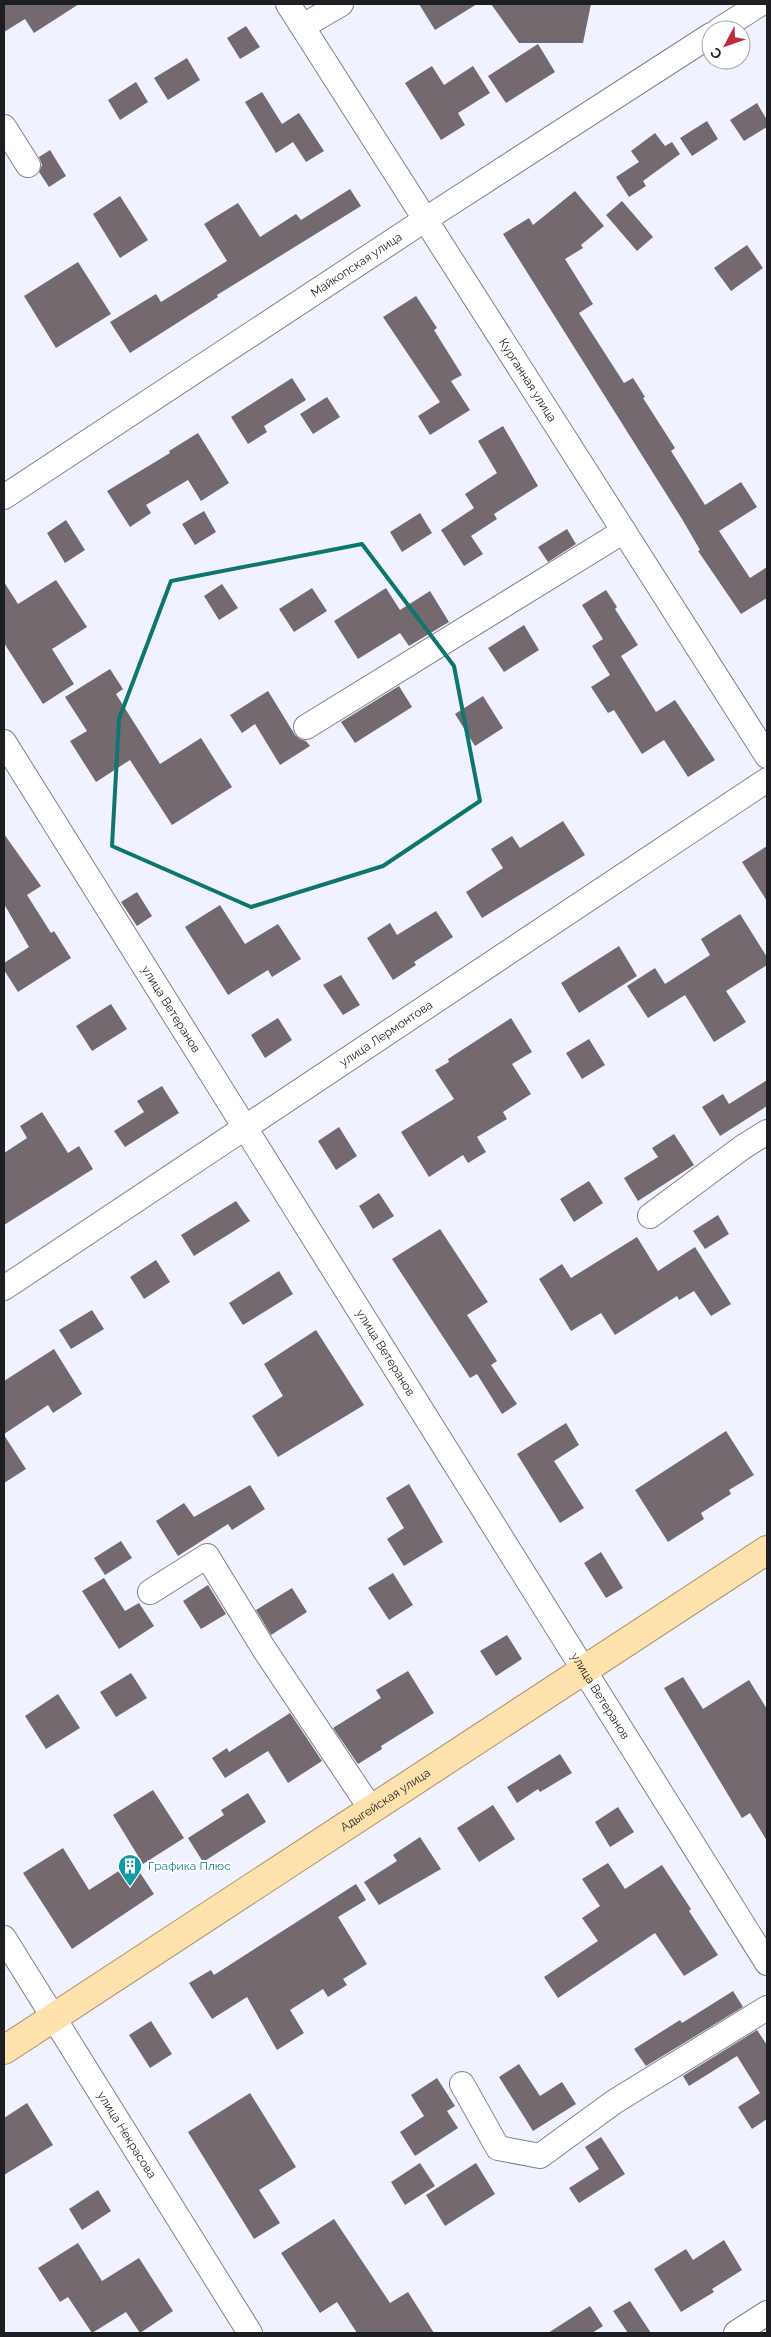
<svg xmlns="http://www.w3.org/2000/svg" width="771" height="2337" font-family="Raleway,sans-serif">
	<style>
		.building { fill: #74696f }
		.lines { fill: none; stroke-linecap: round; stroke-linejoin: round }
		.minor-casing { stroke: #7f828c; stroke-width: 26 }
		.major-casing { stroke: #ad905a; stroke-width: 30 }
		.minor { stroke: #fff; stroke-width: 24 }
		.major { stroke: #fde2ae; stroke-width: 28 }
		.marked { fill: none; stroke: #0f766e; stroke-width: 4; stroke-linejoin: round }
		.labels { text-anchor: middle; stroke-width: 4; stroke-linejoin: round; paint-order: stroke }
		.street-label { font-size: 12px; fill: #1d1e22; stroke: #fff }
		.culture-label { font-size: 12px; fill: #0d838f; stroke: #fff; text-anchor: start }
	</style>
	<rect width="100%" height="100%" fill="#f0f3ff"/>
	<path class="building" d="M4,4H79L34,33L25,19L4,32Z
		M419,4H477L435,30Z
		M491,4H591L583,43H519Z
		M246,26L260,47L240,59L227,38Z
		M538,44L555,72L506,103L488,76Z
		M187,58L200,80L168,100L154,78Z
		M432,66L444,85L473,66L490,93L458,113L465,125L441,140L405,83Z
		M136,82L148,102L120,120L108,100Z
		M262,92L282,124L299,113L324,151L306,162L293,142L276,153L245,102Z
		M757,103L767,120V127L744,141L730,120Z
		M707,121L718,139L692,156L680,138Z
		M655,133L665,146L672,142L680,154L643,181L646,186L629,197L616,177L639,162L631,151Z
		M50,150L66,176L49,187L39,172L42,165L39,157Z
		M350,189L361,206L217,295L218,297L130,353L110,322L156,294L161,302L227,261L204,224L238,203L260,237L296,214L301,220Z
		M575,191L604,226L581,245L583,248L565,259L593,304L579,313L624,383L633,378L645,397L643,398L675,448L671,451L705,505L741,482L757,507L719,531L750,578L767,567V598L741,614L698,551L700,550L682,519L503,234L529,218L533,225Z
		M120,196L148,240L120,258L93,214Z
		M622,201L653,237L637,251L606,215Z
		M747,245L763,268L731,291L714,268Z
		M78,262L111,314L56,348L24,296Z
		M416,296L437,328L434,330L462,375L451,381L470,410L430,435L418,416L440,402L383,317Z
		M292,378L306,400L264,426L267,432L248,444L231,417Z
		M327,397L340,417L313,434L300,414Z
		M503,426L538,486L494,514L497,519L471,536L483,554L464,566L441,530L474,508L465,494L497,473L478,441Z
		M198,433L229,483L201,501L188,480L146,505L151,513L130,527L107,491L170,453L169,451Z
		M204,511L216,532L195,545L182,524Z
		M420,513L432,533L402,552L390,532Z
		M66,520L85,550L65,563L47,533Z
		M567,529L576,544L548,562L538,547Z
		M56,580L87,627L52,649L74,684L43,704L4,643V582L18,604Z
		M222,584L238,608L219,620L204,596Z
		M312,588L327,611L294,632L279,609Z
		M386,588L400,610L430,591L449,622L409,646L400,633L358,659L334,621Z
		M606,590L617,607L615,609L638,645L621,656L656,712L675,700L715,760L688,777L664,740L642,754L614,710L608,713L591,687L610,675L592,646L603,639L582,605Z
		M524,625L539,650L504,672L488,648Z
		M110,669L123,689L116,694L160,764L201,738L232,787L172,825L130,760L96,782L70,741L87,731L65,697Z
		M399,686L412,707L355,743L341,722Z
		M268,691L295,735L300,739L306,741L310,746L280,765L255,724L242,733L230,715Z
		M483,696L503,728L475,746L455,714Z
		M563,821L585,855L482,918L466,892L503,868L491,849L512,836L520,848Z
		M4,834L41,886L27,895L51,933L54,931L71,958L18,992L4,970V963L29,947L4,904Z
		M767,846V901L742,862Z
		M137,892L152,916L137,926L121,902Z
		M220,905L245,944L278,924L301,959L272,977L268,970L228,995L185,927Z
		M436,911L453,937L414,962L416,965L393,980L367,938L390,923L397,935Z
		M740,914L767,957V965L726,991L746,1022L714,1042L685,995L648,1018L627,986L655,968L665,984L710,955L701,939Z
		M619,946L637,976L579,1013L561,983Z
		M341,975L360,1005L343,1015L323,985Z
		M111,1004L127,1029L92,1051L76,1026Z
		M278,1018L292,1040L265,1058L251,1035Z
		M511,1018L532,1052L512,1064L531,1094L503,1112L507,1119L477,1137L486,1152L468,1163L463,1155L429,1177L401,1132L454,1099L435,1070L449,1062L448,1059Z
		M589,1039L605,1065L582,1079L566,1053Z
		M767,1080V1106L720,1136L702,1107L723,1094L729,1104Z
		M162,1086L179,1113L125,1147L114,1131L144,1112L137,1101Z
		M42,1112L68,1153L79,1146L93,1169L4,1225V1153L27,1138L20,1126Z
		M339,1127L357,1156L336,1170L318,1141Z
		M674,1134L694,1165L638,1201L624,1178L658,1157L652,1148Z
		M589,1181L603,1203L574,1222L560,1199Z
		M379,1193L394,1216L373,1229L359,1206Z
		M236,1201L250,1221L194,1256L181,1235Z
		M718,1215L729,1234L705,1249L693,1231Z
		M440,1229L488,1302L467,1315L497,1361L491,1365L517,1404L502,1414L477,1374L470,1378L392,1259Z
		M637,1237L658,1271L695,1247L731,1304L711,1316L694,1291L679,1300L677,1296L615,1335L601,1313L571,1331L539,1279L562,1264L571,1278Z
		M156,1260L170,1282L144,1299L130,1277Z
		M279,1271L293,1294L243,1325L229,1303Z
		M92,1310L104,1329L71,1349L59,1330Z
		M316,1330L364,1405L278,1457L252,1416L283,1396L264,1364Z
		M54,1349L82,1394L53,1413L48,1405L4,1434V1381Z
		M566,1423L579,1445L554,1461L584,1508L560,1523L517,1454Z
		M726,1431L754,1475L729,1490L731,1494L701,1513L704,1519L668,1542L635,1490Z
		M4,1435L26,1469L4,1483Z
		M409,1484L443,1542L404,1566L387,1539L404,1528L386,1498Z
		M250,1485L265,1509L232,1530L228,1524L178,1556L156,1521L184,1503L194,1517Z
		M121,1541L132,1558L105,1575L94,1558Z
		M601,1552L623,1588L606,1598L584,1563Z
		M393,1573L413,1605L389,1620L368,1588Z
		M104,1578L125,1611L139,1603L154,1626L119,1649L82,1591Z
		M208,1585L226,1614L201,1629L183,1601Z
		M292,1588L307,1612L271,1635L256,1610Z
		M507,1635L522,1659L496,1676L480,1651Z
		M408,1671L434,1713L381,1746L382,1749L358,1764L333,1728L381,1698L376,1690Z
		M131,1673L147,1698L116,1717L100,1692Z
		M683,1677L703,1709L749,1680L767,1709V1841L750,1813L742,1818L664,1688Z
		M58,1694L80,1728L46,1749L25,1716Z
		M290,1713L322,1761L288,1783L268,1751L225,1778L212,1758L227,1748L229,1752Z
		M560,1754L572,1773L540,1792L538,1789L517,1803L507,1787Z
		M153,1790L184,1838L143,1864L113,1815Z
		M248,1793L266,1822L203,1862L188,1838L224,1815L221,1810Z
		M493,1805L515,1839L479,1862L457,1828Z
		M618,1807L634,1832L610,1847L595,1822Z
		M420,1837L441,1869L379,1905L364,1882L397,1861L393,1855Z
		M63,1848L89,1890L133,1862L154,1894L72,1949L23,1873Z
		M608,1863L625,1889L662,1865L691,1909L689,1911L718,1955L684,1976L655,1933L558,1998L544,1977L598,1941L582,1918L600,1906L582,1879Z
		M356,1884L366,1900L338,1917L367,1964L343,1979L347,1985L328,1997L323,1989L290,2010L304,2033L277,2050L247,1997L212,2019L189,1983L211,1970L214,1975Z
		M733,1991L743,2007L646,2066L634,2049L680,2020L682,2023Z
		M151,2021L172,2054L150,2068L129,2035Z
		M757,2030L767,2045V2119L752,2129L738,2107L760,2093L737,2056L689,2086L683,2076Z
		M519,2064L540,2096L562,2082L576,2104L533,2131L499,2077Z
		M437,2078L455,2106L447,2111L458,2128L415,2156L400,2132L424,2116L411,2095Z
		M250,2093L296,2167L259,2190L280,2223L254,2239L188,2132Z
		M27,2103L53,2145L4,2175V2118Z
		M601,2137L625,2174L579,2203L569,2188L599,2169L585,2147Z
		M420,2163L435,2186L405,2205L391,2182Z
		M476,2163L495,2194L445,2226L426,2195Z
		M98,2190L111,2211L82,2230L69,2209Z
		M334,2219L390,2303L408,2292L434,2333H357L337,2302L320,2313L281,2253Z
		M724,2240L742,2270L712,2289L714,2292L681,2312L654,2269L686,2249L693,2260Z
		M78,2243L102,2281L139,2258L173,2311L140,2333L126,2312L92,2333L68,2297L60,2302L38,2268Z
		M630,2301L651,2333H628L613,2311Z
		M590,2306L603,2326L592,2333H548Z"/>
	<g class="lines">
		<g class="minor-casing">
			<g id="minor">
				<path id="s1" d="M288,4L767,756"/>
				<path d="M303,26L341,4"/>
				<path d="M719,30L760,4"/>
				<path d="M4,127L28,165"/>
				<path id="s2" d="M4,497L426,219L711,35"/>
				<path d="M306,727L624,531"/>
				<path id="s3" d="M4,742L767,1963"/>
				<path d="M650,1216L743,1147L767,1132"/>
				<path id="s4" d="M4,1288L767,780"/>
				<path d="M150,1592L207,1556L264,1649L371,1809"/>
				<path id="s5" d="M4,1938L250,2333"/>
				<path d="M462,2084L498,2148L540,2156L614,2102L767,2008"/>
				<path d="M736,2333L767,2313"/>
			</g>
		</g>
		<g class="major-casing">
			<g id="major">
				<path id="s6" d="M4,2050L767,1550"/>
			</g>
		</g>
		<use href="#minor" class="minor"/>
		<use href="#major" class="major"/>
	</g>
	<path class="marked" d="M362,544L454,666L480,801L383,866L251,907L112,846L119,719L171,581Z"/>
	<defs>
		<g id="building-pin" transform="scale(1.25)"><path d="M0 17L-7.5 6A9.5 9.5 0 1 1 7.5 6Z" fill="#0f9aa8" stroke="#fff"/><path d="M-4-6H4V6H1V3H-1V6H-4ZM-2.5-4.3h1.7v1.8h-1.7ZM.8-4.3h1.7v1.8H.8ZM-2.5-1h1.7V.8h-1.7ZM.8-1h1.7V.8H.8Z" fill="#fff"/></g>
	</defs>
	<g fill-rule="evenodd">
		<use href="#building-pin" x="130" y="1866"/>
	</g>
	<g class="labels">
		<g class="street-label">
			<text dy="4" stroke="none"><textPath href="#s2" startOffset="422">Майкопская улица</textPath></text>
			<text dy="4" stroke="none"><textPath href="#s1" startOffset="446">Курганная улица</textPath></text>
			<text dy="4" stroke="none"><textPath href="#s3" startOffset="315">улица Ветеранов</textPath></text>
			<text dy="4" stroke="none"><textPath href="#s4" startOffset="459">улица Лермонтова</textPath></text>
			<text dy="4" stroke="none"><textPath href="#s3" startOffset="720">улица Ветеранов</textPath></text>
			<text dy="4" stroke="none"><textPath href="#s3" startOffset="1125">улица Ветеранов</textPath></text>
			<text dy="4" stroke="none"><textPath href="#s6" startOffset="456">Адыгейская улица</textPath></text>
			<text dy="4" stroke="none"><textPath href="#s5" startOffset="232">улица Некрасова</textPath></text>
		</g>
		<g class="culture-label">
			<text x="148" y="1870">Графика Плюс</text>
		</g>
	</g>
	<rect width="771" height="2337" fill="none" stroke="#1d1e22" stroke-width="10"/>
	<g transform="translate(726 45) rotate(229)"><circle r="24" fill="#ffffff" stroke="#a5a5a7"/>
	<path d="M0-4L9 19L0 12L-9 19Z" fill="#bb2a3f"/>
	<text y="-8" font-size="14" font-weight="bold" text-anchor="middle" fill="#1d1e22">С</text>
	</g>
</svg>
